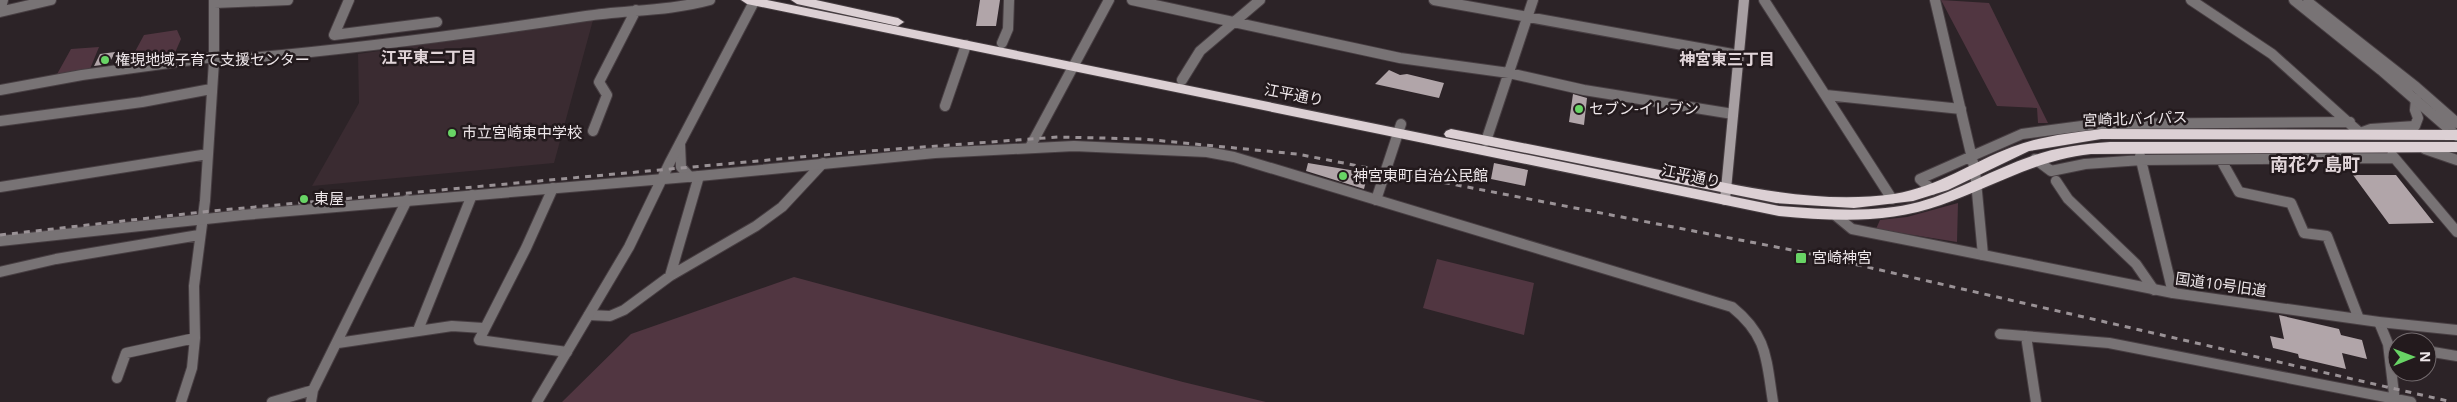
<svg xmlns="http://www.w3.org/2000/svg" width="2457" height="402" font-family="'Open Sans','Noto Sans JP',sans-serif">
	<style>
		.built { fill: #3a2b31 }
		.green { fill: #513641 }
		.building { fill: #b1a5a9 }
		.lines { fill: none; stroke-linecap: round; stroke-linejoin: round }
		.minor-casing { stroke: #473e42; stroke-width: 12 }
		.tertiary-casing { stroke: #473e42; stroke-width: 12 }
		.secondary-casing { stroke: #473e42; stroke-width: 12 }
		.trunk-casing { stroke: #473e42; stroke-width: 2 }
		.minor { stroke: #787375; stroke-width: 10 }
		.tertiary { stroke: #787375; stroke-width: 10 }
		.secondary { stroke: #a79fa2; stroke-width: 10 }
		.trunk { fill: #dcd0d4; fill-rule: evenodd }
		.rail { stroke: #9a9296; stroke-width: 3; stroke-dasharray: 6 6; stroke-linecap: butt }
		.poi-dot { fill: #68d465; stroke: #231a1d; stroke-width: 2 }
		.labels { text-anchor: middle; stroke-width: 5; stroke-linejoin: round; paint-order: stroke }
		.poi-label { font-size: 15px; fill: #eee7ea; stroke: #231a1d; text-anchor: start }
		.street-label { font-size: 15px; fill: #eee7ea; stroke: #231a1d }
		.neighbourhood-label { font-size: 16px; font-weight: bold; fill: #e1d5d9; stroke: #231a1d }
		.quarter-label { font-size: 18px; font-weight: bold; fill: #e1d5d9; stroke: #231a1d }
	</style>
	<rect width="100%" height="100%" fill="#2c2327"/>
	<path class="built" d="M593,20L554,163L312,186L359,103L358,54Z"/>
	<path class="green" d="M1941,0L1989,3L2048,123H2038L2037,108L1997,106Z
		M177,30L181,39L174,55L131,59L144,35Z
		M99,47L90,69L56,76L71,49Z
		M1958,203L1957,242L1876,229L1880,220L1907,217Z
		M1437,259L1534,283L1524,335L1423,308Z
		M794,277L1183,382L1266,402H562L631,334Z"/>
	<path class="building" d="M980,0H1000L996,26H976Z
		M115,52L109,64L94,66L100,54Z
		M1389,70L1400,75L1407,74L1444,83L1439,98L1375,84Z
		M1573,94L1587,98L1584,125L1569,122Z
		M1308,163L1368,173L1364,189L1306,171Z
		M1494,163L1528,170L1525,186L1491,179Z
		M2353,175H2396L2434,223L2389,224Z
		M2279,315L2339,329L2341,335L2362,340L2367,359L2342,353L2346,369L2299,358L2298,354L2273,348L2270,336L2284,339Z"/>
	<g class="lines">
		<g class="minor-casing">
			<path id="minor" d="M349,0L334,35L437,22
				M1132,0L1400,58L1509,73L1584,90L1733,114
				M1434,0L1738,55
				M1764,0L1892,199
				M1935,0L1975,171
				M2191,0L2272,54L2360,133L2371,129L2415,126L2418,118L2415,110L2416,99
				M214,3L288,0
				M0,11L3,0
				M0,12L51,0
				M1002,43L1008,29L1009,0
				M214,61C339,51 462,35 586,16C627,10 670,11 710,0
				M1182,80L1200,51L1260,0
				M0,90L82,75L213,57
				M1826,95L1961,109
				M945,106L966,45
				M0,121L142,102L211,89
				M593,131L607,95L599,82L636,10
				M1486,141L1533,0
				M680,144L681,167L690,177
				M1030,147L1109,0
				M2425,149L2457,160
				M2392,155L2457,232
				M2140,156L2173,293
				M2035,159L2051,171L2085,164L2142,160L2394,158
				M2221,160L2239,192L2291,203L2304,233L2327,236L2359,319
				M2056,181L2068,199L2136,264L2154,290
				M0,187L208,154
				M553,188L526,248L479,340L567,352
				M1932,190L1920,179L2022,134L2097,124L2350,122
				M1376,200L1401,124
				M1835,215L1852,229L1983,255
				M0,272L56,259L199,235
				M670,276L699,176
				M589,315L610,316L624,310L670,276L756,226L782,207L823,163
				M2379,322L2388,344L2395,402
				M418,330L472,195
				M2000,334L2109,343L2411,402
				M2026,336L2036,402
				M338,343L452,326L483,328
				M2427,351L2457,356
				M117,378L126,353L195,338
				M181,402L192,368L195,338L194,286L205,201L214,61V0
				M272,402L313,390
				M311,402L313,390L407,200"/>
		</g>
		<g class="tertiary-casing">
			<path id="tertiary" d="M2294,0L2381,70L2457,136
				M2308,2L2416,87L2457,123
				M1975,171L1983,255L2173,293L2379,322L2457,330
				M0,241L243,215L699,176L935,153L1074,146L1207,152L1234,157L1732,307C1768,336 1766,359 1773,402
				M537,402L629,247L670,162L755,0"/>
		</g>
		<g class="secondary-casing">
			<path id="secondary" d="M1725,200L1744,0"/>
		</g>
		<g class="trunk-casing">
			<path id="trunk" d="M741,0H767L1779,206C1825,209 1873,214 1919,202C1958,191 1993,169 2032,156C2057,147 2083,144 2110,142H2457V152L2091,154C2035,160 1993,187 1941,205C1888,224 1834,221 1779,216L747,4Z
				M791,0H816L898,18L904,22L898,26L797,4Z
				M1451,129C1524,143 1597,158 1670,172C1743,186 1818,205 1894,194C1938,187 1972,162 2012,147C2041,136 2071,133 2101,129L2457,130V140L2101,139L2029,151L1948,190L1913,201L1854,208L1776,203L1446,137L1444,134L1446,131Z"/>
		</g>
		<use href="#minor" class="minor"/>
		<use href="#tertiary" class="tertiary"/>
		<use href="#secondary" class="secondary"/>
		<use href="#trunk" class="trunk"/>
		<path class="rail" d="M0,235L211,211L856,152L1058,137L1143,139L1297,154L1802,252L2452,402"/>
	</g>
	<g class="poi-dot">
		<circle cx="105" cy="60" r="5"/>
		<circle cx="1579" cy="109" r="5"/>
		<circle cx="452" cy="133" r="5"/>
		<circle cx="1343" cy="176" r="5"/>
		<circle cx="304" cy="199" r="5"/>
		<rect x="1795" y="252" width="12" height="12" rx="2.5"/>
	</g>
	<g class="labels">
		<g class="poi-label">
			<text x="115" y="65">権現地域子育て支援センター</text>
			<text x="1589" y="114">セブン-イレブン</text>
			<text x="462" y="138">市立宮崎東中学校</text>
			<text x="1353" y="181">神宮東町自治公民館</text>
			<text x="314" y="204">東屋</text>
			<text x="1812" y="263">宮崎神宮</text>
		</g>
		<g class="street-label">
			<text transform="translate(1294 95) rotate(11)" y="5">江平通り</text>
			<text transform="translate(2135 119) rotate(-2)" y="5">宮崎北バイパス</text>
			<text transform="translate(1691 176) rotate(12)" y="5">江平通り</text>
			<text transform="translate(2221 285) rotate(8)" y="5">国道10号旧道</text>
		</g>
		<g class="neighbourhood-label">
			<text x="429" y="63">江平東二丁目</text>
			<text x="1727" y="65">神宮東三丁目</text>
		</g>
		<g class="quarter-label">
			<text x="2315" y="171">南花ケ島町</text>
		</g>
	</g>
	<g transform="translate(2412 357) rotate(89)"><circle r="24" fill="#231a1d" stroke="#746c6f"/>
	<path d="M0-4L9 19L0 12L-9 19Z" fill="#68d465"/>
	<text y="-8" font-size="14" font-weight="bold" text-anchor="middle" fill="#eee7ea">N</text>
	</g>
</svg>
